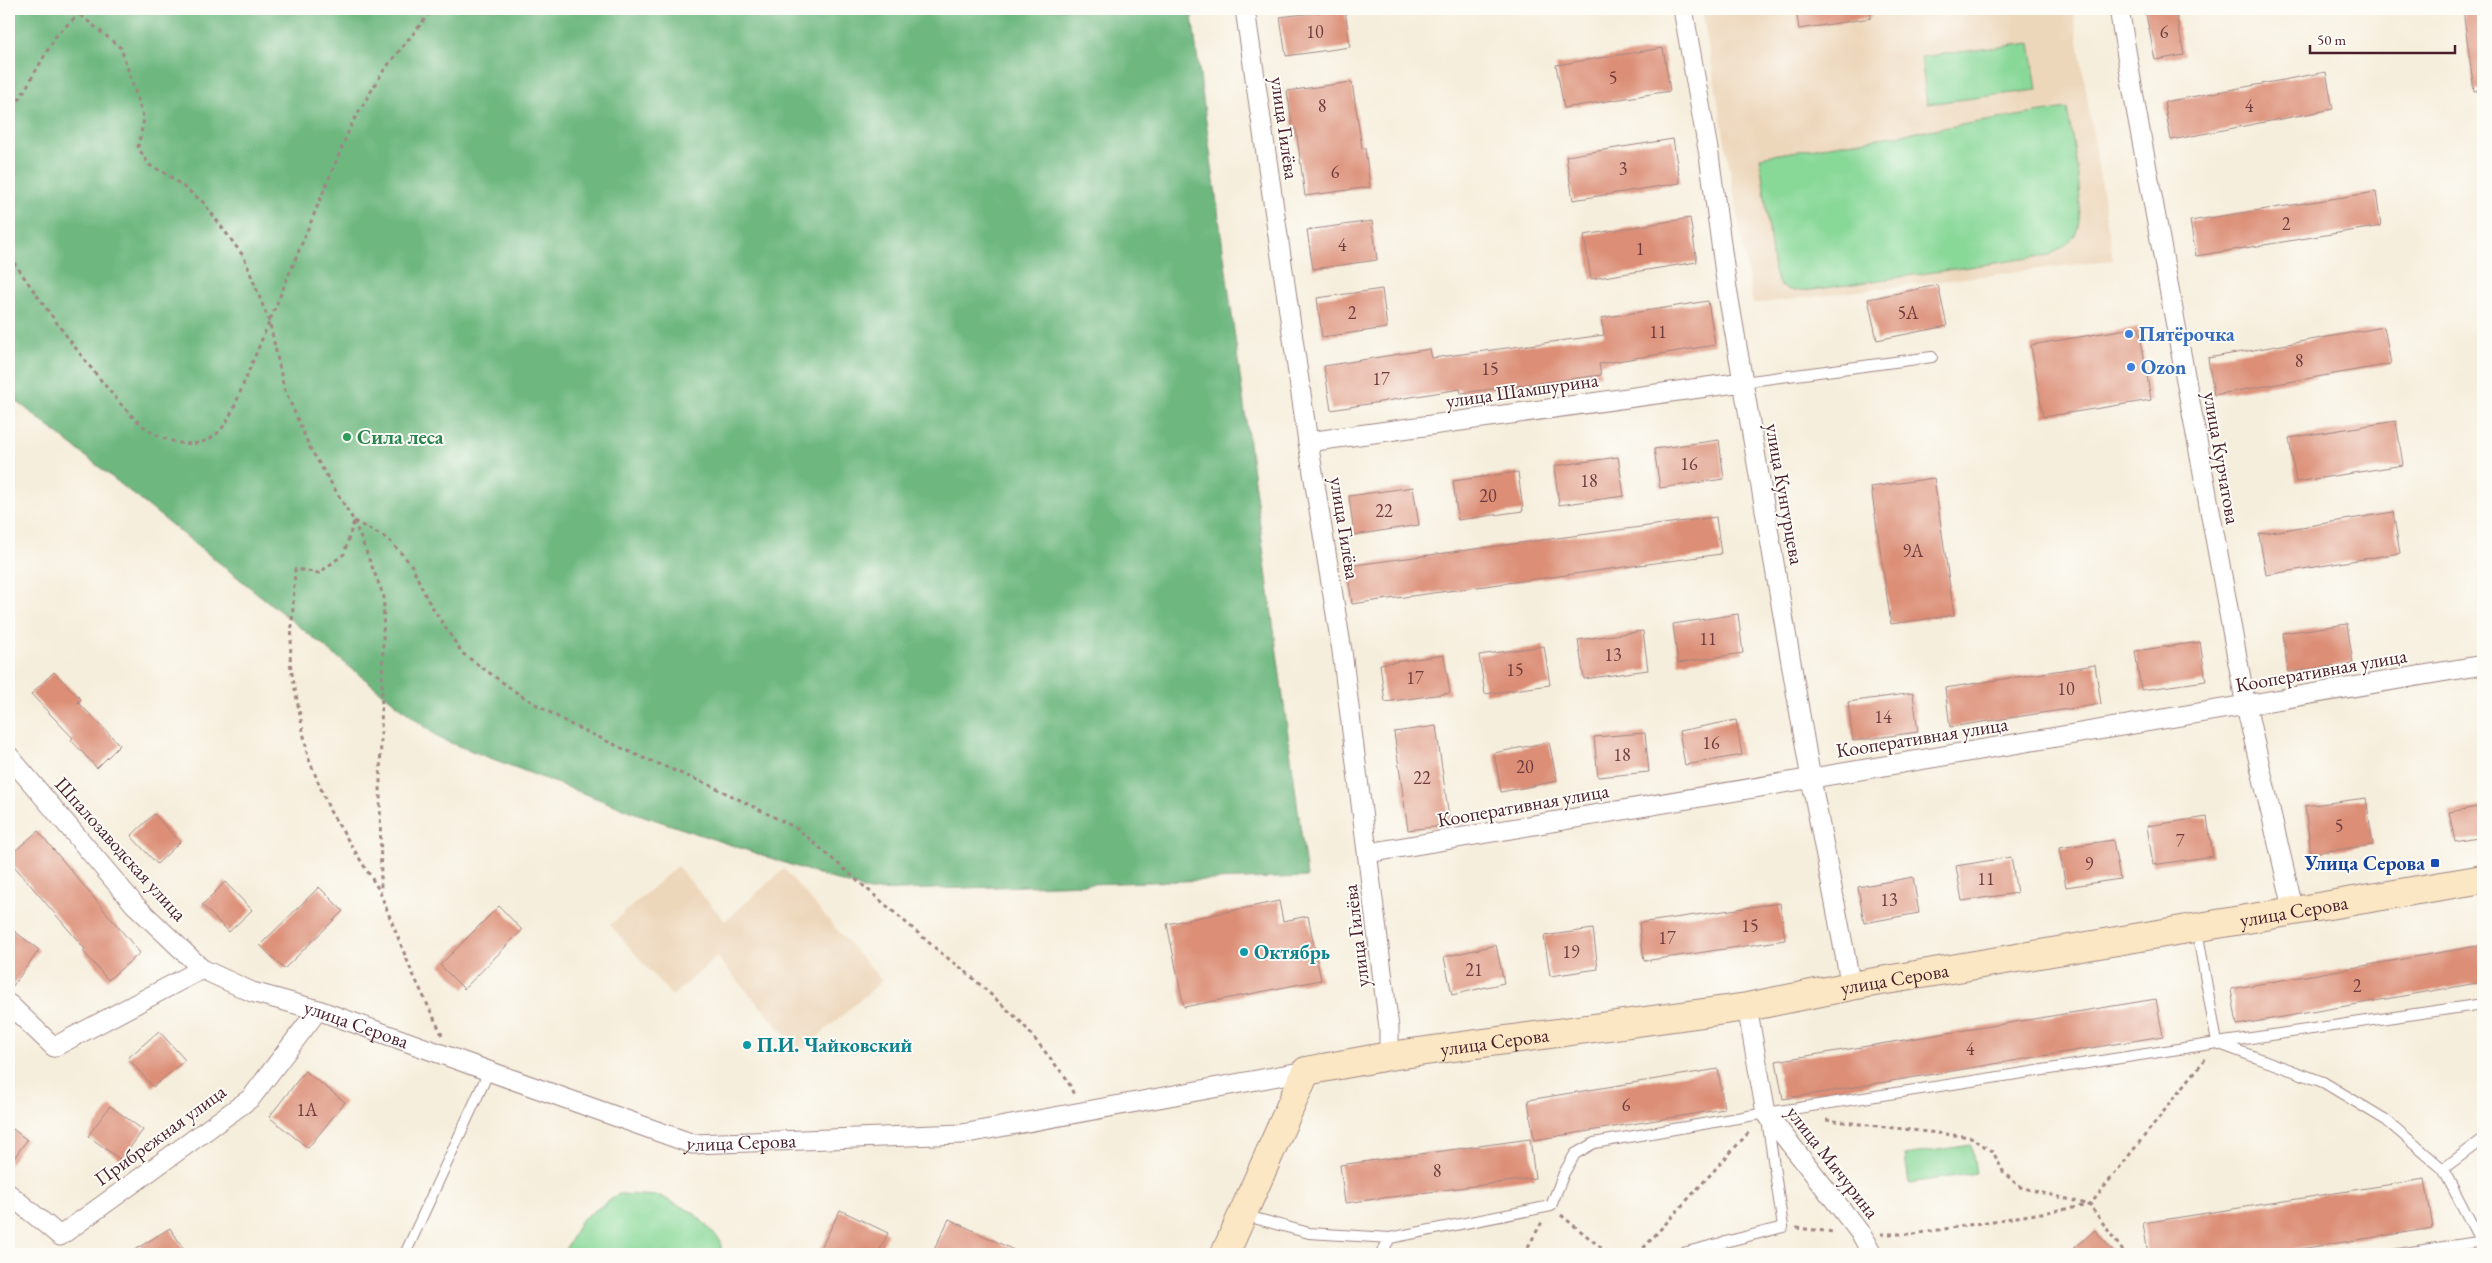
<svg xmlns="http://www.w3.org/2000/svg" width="2492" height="1263" font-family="'EB Garamond',serif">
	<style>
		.built { fill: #edd7bb }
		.green { fill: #88d898; stroke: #697c62 }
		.forest { fill: #6eb880; stroke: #5c6c56 }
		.building { fill: #dc8e76 }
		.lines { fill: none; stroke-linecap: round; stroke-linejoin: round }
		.lane-casing { stroke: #a08684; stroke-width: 12 }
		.street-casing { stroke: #a08684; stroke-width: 21 }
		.secondary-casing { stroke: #a08684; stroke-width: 30 }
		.path { stroke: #a08684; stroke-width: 3; stroke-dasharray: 4 4; stroke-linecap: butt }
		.lane { stroke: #fff; stroke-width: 10 }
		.street { stroke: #fff; stroke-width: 19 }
		.secondary { stroke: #fbe7c3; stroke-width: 28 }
		.shop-dot { fill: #3f7fe0; stroke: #fdfcf7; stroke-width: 2 }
		.leisure-dot { fill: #2e9e5b; stroke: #fdfcf7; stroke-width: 2 }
		.transit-dot { fill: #1a4fb4; stroke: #fdfcf7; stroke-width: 2 }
		.culture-dot { fill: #0f9aa8; stroke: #fdfcf7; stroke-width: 2 }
		.labels { text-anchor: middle; stroke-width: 4; stroke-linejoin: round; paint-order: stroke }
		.number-label { font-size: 18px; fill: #6e3b3e }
		.street-label { font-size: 20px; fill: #4a1f2b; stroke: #fdfcf7 }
		.shop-label { font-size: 20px; font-weight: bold; fill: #366cbe; stroke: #fdfcf7; text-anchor: start }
		.leisure-label { font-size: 20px; font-weight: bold; fill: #27864d; stroke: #fdfcf7; text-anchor: start }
		.transit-label { font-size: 20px; font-weight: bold; fill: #164399; stroke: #fdfcf7; text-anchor: end }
		.culture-label { font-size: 20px; font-weight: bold; fill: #0d838f; stroke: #fdfcf7; text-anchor: start }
	</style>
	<rect width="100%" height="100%" fill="#fdfcf7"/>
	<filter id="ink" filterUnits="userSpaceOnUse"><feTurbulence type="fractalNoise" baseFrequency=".02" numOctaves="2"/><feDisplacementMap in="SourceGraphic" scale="10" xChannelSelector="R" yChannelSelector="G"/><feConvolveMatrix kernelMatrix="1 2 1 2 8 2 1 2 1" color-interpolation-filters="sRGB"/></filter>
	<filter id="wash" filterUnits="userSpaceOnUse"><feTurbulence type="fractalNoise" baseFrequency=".0096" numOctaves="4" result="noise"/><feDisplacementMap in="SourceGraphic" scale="20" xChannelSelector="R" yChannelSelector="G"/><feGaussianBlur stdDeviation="1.12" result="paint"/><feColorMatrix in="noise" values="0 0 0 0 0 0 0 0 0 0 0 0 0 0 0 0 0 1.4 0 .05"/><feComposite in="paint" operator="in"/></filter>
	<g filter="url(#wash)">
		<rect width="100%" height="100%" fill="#f6eedc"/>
		<path class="built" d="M1702,9H2073L2113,260L1753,304Z
			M677,866L725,921L784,869L882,981L800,1052L717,957L672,996L610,925Z"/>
		<path class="green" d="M2030,43L2037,90L1927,104L1921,57Z
			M2067,108C2072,140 2087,204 2076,233C2072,243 2059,249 2050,255L1812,290L1793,291L1780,286L1774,272L1760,157Z
			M1971,1145L1976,1173L1909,1183L1905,1155Z
			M619,1194L660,1196L694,1213L721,1241V1254H563L581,1220Z"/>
		<path class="forest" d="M9,9H1191L1307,877L869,891L638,814L440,739L9,395Z"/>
		<g id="blocks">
			<path class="building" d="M1345,9L1350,47L1286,56L1280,17Z
				M1796,9H1870L1871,18L1799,29Z
				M2145,9H2175L2184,55L2155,60Z
				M2463,9H2483V90L2474,91Z
				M1663,48L1670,91L1564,108L1556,65Z
				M2326,72L2333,109L2171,140L2164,102Z
				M1352,82L1362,148H1365L1370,187L1305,196L1296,129H1293L1287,91Z
				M1673,139L1680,183L1573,200L1566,156Z
				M2376,192L2381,226L2196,256L2190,221Z
				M1690,218L1697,262L1591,279L1584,235Z
				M1372,221L1377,260L1313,269L1307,230Z
				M1938,285L1947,326L1877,340L1868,299Z
				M1382,289L1387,328L1322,337L1317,298Z
				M1708,301L1715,345L1599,364L1601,375L1461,393L1460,389L1331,410L1324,366L1430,349L1432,358L1604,335L1601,318Z
				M2139,327L2151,400L2043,417L2031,345Z
				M2384,327L2391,364L2214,395L2208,358Z
				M2396,421L2403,465L2296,482L2289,438Z
				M1719,440L1724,479L1660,488L1654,449Z
				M1618,457L1624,496L1559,505L1554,466Z
				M1518,472L1523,511L1458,520L1453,481Z
				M1934,478L1954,615L1891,624L1871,487Z
				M1413,487L1419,525L1354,535L1349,496Z
				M2393,512L2400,553L2266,575L2259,534Z
				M1716,517L1721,554L1352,604L1347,566Z
				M1738,614L1743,653L1678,663L1673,624Z
				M2347,624L2353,663L2288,672L2283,633Z
				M1643,631L1648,670L1584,679L1578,640Z
				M2200,642L2206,681L2141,690L2135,651Z
				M1544,646L1550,685L1485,694L1479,655Z
				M1444,655L1450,693L1385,702L1380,664Z
				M2095,665L2101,704L1950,727L1945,688Z
				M54,672L81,699L78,702L120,745L97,768L71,740L73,738L31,694Z
				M1913,693L1918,732L1853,741L1848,702Z
				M1736,720L1742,755L1685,765L1679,731Z
				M1436,726L1450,825L1408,830L1394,732Z
				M1645,733L1649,772L1598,777L1594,737Z
				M1549,742L1557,781L1501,792L1494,753Z
				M2366,798L2373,845L2311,853L2305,806Z
				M2483,806V837L2455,842L2449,812Z
				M154,814L180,842L157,864L131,836Z
				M2207,817L2213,856L2153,865L2147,826Z
				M38,831L140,953L108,980L83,951L85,949L9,860V856Z
				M2113,840L2120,879L2066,887L2059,848Z
				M2011,857L2017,893L1962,901L1956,866Z
				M1913,877L1919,913L1864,923L1858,887Z
				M225,882L252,910L229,932L202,905Z
				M319,887L343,911L284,969L260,945Z
				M1279,901L1283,921L1308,916L1321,980L1184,1007L1167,924Z
				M1780,903L1785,940L1644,961L1639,923Z
				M499,906L522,930L464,989L440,965Z
				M9,927L39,950L9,991Z
				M1593,929L1598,969L1550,976L1544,936Z
				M1496,945L1504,983L1452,995L1444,957Z
				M2483,945V982L2237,1025L2231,989Z
				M2156,999L2163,1036L1783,1099L1776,1061Z
				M159,1031L185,1060L153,1087L128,1058Z
				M1718,1069L1724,1109L1534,1140L1528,1100Z
				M305,1071L345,1102L308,1148L269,1117Z
				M110,1106L143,1130L121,1160L88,1136Z
				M9,1126L27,1140L9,1165Z
				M1530,1139L1535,1178L1345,1203L1340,1165Z
				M2425,1179L2433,1228L2268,1254H2148L2143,1223Z
				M840,1210L888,1233L878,1254H818Z
				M949,1219L1022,1254H932Z
				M170,1228L187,1254H128Z
				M2095,1230L2115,1254H2067Z"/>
		</g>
	</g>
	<g filter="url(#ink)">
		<use href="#blocks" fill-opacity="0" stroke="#a08684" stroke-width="1"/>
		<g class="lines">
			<g class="lane-casing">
				<path id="lane" d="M1743,382L1932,357
					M2197,930L2217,1043L2483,1004
					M2443,1169L2483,1139
					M1243,1215L1309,1233L1390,1238L1551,1206L1564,1173L1575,1154L1594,1143L1766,1113L2217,1043L2323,1082L2386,1120L2443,1169L2481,1242L2483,1253
					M405,1254L489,1071
					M1381,1254L1390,1238
					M1679,1254L1783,1227L1767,1119
					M2398,1254L2483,1241"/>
			</g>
			<g class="street-casing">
				<g id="street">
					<path d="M1245,9L1308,442L1342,651L1389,1028V1056"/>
					<path d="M1683,9L1709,155L1727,288L1811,779L1851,986"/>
					<path d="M2119,9L2136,109L2246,706L2294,912"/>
					<path d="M1308,442L1743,382"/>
					<path id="s1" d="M9,756L135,905L202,969L252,992L318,1010L693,1144L962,1134L1306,1071"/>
					<path d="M1368,853L2483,665"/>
					<path d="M9,1004L54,1047L202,969"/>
					<path d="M1747,1007L1766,1113L1861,1234L1872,1254"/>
					<path d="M9,1194L60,1236L251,1098L318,1010"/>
				</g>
			</g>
			<g class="secondary-casing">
				<g id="secondary">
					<path id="s2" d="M1225,1254L1306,1071L1389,1056L1747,1007L1851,986L2483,879"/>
				</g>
			</g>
			<path class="path" d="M76,9L79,14L121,48L144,119L138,147L149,165L167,174L203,202L244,257L270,324L284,388L310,448L354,521L344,554L319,573L295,569L290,663L308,757L330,811L379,890L411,970L442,1035
				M9,113L19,100L57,34L85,9
				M9,256C40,299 70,343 104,384C117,400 130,416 146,428C165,442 193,451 214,436C230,424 237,399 245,380L352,123L384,70L433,9
				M354,521L388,539L411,564L427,599L462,653L520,695L570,724L641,757L712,786L798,829L941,953L965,971L1022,1023L1067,1079L1074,1095
				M354,521L384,597L380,781L381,892
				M1826,1120L1971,1137L1993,1152L2004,1173L2020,1187L2090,1205L2205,1059
				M1561,1215L1609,1254
				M1796,1228L1834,1232
				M1881,1234H1914L2090,1205L2125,1254
				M1524,1254L1542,1222
				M1638,1254L1750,1131"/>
			<use href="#lane" class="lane"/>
			<use href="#street" class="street"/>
			<use href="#secondary" class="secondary"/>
		</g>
	</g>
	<g class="shop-dot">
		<circle cx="2129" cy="334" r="5"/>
		<circle cx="2131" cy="367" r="5"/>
	</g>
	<circle class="leisure-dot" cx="347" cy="437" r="5"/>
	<rect class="transit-dot" x="2430" y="858" width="10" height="10" rx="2.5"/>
	<g class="culture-dot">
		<circle cx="1244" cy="952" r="5"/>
		<circle cx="747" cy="1045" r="5"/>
	</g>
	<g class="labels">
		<g class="number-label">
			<text x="1315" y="38">10</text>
			<text x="2164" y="38">6</text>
			<text x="1613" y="84">5</text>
			<text x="1322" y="112">8</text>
			<text x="2249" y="112">4</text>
			<text x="1623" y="175">3</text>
			<text x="1335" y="178">6</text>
			<text x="2286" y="230">2</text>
			<text x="1342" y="251">4</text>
			<text x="1640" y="255">1</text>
			<text x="1352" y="319">2</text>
			<text x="1908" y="319">5А</text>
			<text x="1658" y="338">11</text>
			<text x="2299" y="367">8</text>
			<text x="1490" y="375">15</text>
			<text x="1381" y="385">17</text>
			<text x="1689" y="470">16</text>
			<text x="1589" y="487">18</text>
			<text x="1488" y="502">20</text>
			<text x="1384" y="517">22</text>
			<text x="1913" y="557">9А</text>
			<text x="1708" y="645">11</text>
			<text x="1613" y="661">13</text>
			<text x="1515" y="676">15</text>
			<text x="1415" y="684">17</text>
			<text x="2066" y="695">10</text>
			<text x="1883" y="723">14</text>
			<text x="1711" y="749">16</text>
			<text x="1622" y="761">18</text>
			<text x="1525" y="773">20</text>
			<text x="1422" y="784">22</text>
			<text x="2339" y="832">5</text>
			<text x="2180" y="847">7</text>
			<text x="2089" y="870">9</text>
			<text x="1986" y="885">11</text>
			<text x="1889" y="906">13</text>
			<text x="1750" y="932">15</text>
			<text x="1667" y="944">17</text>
			<text x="1571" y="958">19</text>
			<text x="1474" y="976">21</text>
			<text x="2357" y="992">2</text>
			<text x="1970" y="1055">4</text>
			<text x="1626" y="1111">6</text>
			<text x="307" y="1116">1А</text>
			<text x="1437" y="1177">8</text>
		</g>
		<g class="street-label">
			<text transform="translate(1285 128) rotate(82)" y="7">улица Гилёва</text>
			<text transform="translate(1522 390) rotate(-8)" y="7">улица Шамшурина</text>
			<text transform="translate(2222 458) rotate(80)" y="7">улица Курчатова</text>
			<text transform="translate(1785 494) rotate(80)" y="7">улица Кунгурцева</text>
			<text transform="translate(1345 528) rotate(81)" y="7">улица Гилёва</text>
			<text transform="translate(2321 670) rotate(-10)" y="7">Кооперативная улица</text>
			<text transform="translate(1922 737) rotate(-9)" y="7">Кооперативная улица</text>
			<text transform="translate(1523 805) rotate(-10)" y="7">Кооперативная улица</text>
			<text transform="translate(121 849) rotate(48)" y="7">Шпалозаводская улица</text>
			<text dy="7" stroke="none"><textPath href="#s2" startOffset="1201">улица Серова</textPath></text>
			<text transform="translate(1356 936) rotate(-97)" y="7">улица Гилёва</text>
			<text dy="7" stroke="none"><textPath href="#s2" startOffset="796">улица Серова</textPath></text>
			<text dy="7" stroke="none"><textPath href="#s1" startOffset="452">улица Серова</textPath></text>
			<text dy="7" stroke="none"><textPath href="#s2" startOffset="391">улица Серова</textPath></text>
			<text transform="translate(160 1135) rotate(-36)" y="7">Прибрежная улица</text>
			<text dy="7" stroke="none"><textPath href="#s1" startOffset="858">улица Серова</textPath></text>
			<text transform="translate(1833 1162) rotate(52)" y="7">улица Мичурина</text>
		</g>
		<g class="shop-label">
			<text x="2139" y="341">Пятёрочка</text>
			<text x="2141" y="374">Ozon</text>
		</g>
		<g class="leisure-label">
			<text x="357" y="444">Сила леса</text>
		</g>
		<g class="transit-label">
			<text x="2425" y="870">Улица Серова</text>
		</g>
		<g class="culture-label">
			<text x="1254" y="959">Октябрь</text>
			<text x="757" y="1052">П.И. Чайковский</text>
		</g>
	</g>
	<rect width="2492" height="1263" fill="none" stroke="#fdfcf7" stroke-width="30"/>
	<path d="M2310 45v8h145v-8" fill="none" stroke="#4a1f2b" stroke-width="2.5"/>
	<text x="2317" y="45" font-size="15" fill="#4a1f2b" stroke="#fdfcf7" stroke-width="4" paint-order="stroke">50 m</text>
</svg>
